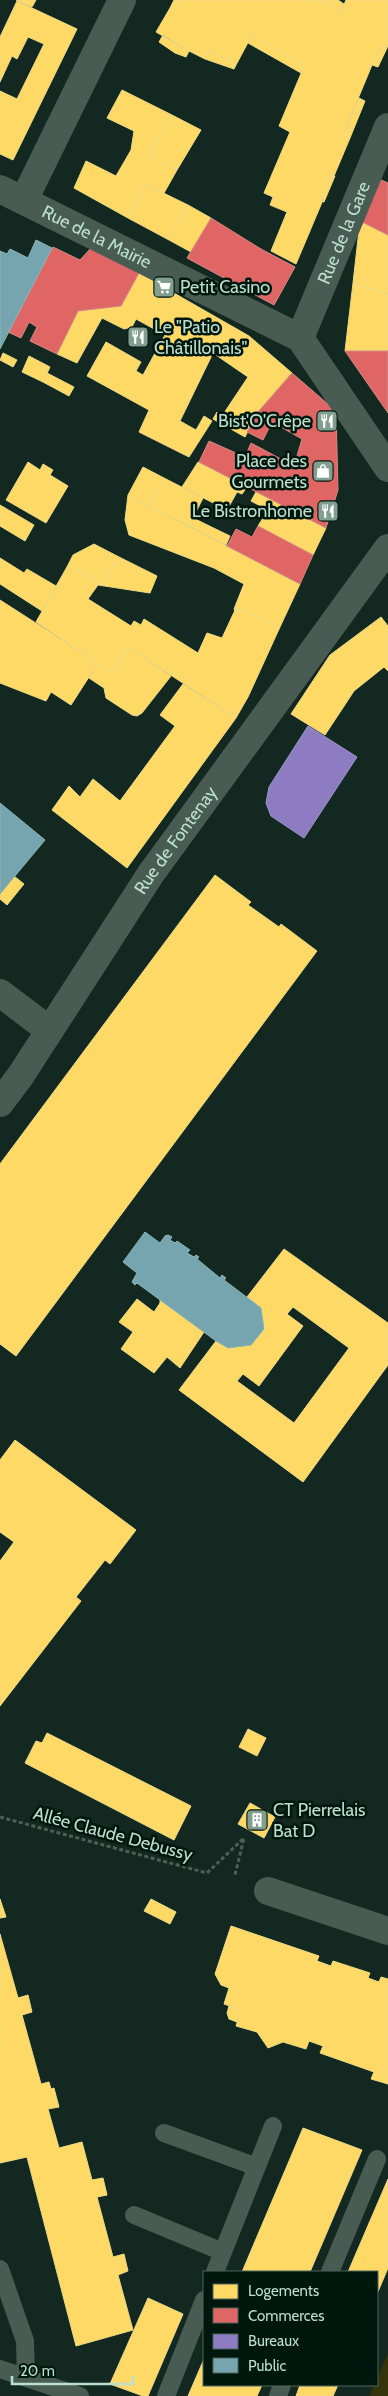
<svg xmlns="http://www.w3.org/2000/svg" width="388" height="2396" font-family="Cabin,sans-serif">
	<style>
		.green { fill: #33330c }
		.homes { fill: #ffd966; stroke: #ebda85; fill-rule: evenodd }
		.shops { fill: #e06666; stroke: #d58a85 }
		.offices { fill: #8e7cc3; stroke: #9c99c6 }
		.public { fill: #76a5af; stroke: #8bb6b8 }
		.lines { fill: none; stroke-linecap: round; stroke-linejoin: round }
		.path { stroke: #4e5f58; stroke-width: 3; stroke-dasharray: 4 2.5; stroke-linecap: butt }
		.lane { stroke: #495c54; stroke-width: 18 }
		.street { stroke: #495c54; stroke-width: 28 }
		.labels { text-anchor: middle; stroke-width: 5; stroke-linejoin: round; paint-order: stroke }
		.street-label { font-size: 18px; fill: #bcdece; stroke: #00170d }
		.poi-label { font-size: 18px; fill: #bcdece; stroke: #00170d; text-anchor: start }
	</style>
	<rect width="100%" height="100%" fill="#132820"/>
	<path class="green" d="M388,2353V2396H369L374,2385H377V2378Z"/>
	<path class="homes" d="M16,0H36L32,7Z
		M174,0H183L177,11L170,8Z
		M183,0H318L341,12L346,0H388V45L387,48L381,46L372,65L343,135L350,138L334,176H330L320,199L323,200L296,264L271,251L287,212L270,205L273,197L264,193L290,132L279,126L305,64L252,35L236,65L209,50L205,59L189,51L156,32L170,8L177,11Z
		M318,0H338L344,4L341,12Z
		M17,1L77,29L13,160L0,154V91L17,99L44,44L28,37L17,59L12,56L0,82V37Z
		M163,35L189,51L186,57L175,53L159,42Z
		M252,35L305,64L301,73L248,43Z
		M381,46L387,48L378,67L372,65Z
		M209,50L236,65L234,69L205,59Z
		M122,90L170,114L149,157L177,170L164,193L145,184L128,218L74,188L86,161L116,176L131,150L134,131L107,118Z
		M359,98L365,101L350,138L343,135Z
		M170,114L201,130L177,170L149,157Z
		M330,176H335L324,202H323L320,199Z
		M145,184L188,205L169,240L128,218Z
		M188,205L211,218L191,252L169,240Z
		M360,221L388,235V294L353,283Z
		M139,273L249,336L292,373L258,412L245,437L213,419L217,412L222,416L248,377L213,353L180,421L196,430L204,416L212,421L189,457L139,432L149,410L87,376L106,342L141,362L136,371L143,375L165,335L136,319L132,327L124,329L102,318L77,363L57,354L78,311L121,306Z
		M353,283L388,294V351H345Z
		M3,353L17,360L13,367L0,360Z
		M29,356L50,367L43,382L22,372Z
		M47,373L74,387L69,396L43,382Z
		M28,462L40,470L43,464L53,470L50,475L68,486L46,523L6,500Z
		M198,462L247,487L242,494L237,492L227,510L182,487Z
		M143,467L164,478L149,506L128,495Z
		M164,478L203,498L189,526L149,506Z
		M256,492L326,528L313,555L258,526L268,510L251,501Z
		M128,495L300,584L280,627L236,608L235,611L234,609L244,584L214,568L129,535L125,520Z
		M0,505L34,525L25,541L0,526Z
		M193,518L230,536L226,545L189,526Z
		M94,544L119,557L103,585L68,565L73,555Z
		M119,557L157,576L150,593L98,585L88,599L131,626L134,621L141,625L144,619L198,653L207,633L222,638L236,608L280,627L248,697L236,718L128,647L113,673L36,622L68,565L103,585Z
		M0,558L24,573L27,569L56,586L42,611L0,584Z
		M0,600L98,663L71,705L51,692L46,701L0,683Z
		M381,617L388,626V671L384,667L354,691L325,735L291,714L330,655Z
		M128,647L171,676L142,713L137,716L132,715L106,698L104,688L89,678L98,663L113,673Z
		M183,684L236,718L127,868L52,810L69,786L80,797L93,779L120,801L175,726L160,715Z
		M215,875L251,902L248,905L279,927L281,924L317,951L16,1356L0,1344V1164Z
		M14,876L24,884L7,905L0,899V894Z
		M284,1249L388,1323V1365L303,1482L179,1390L216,1341L228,1348L251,1345L264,1329L261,1308L247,1297ZM293,1307L349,1348L294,1423L237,1381L243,1374L259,1386L303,1326L287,1314Z
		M137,1299L154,1312L160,1303V1300L204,1332L180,1368L167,1357L154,1373L121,1349L133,1332L119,1322Z
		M15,1440L136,1530L110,1564L105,1560L76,1597L81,1601L0,1706V1561L14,1542L0,1532V1460Z
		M248,1729L266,1738L257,1756L239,1747Z
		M47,1733L191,1806L174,1840L25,1763L36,1741L42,1743Z
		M250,1803L275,1817L264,1838L238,1824Z
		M0,1899L6,1917L0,1918Z
		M151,1899L176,1912L170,1924L144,1911Z
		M231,1926L319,1956L317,1961L331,1966L333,1961L370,1973L368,1978L379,1982L381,1977L388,1979V2084L371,2079L374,2072L320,2053L323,2046L309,2041L306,2049L283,2042L268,2048L257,2032L236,2026L241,2010L224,2004L229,1988L221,1985L215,1974Z
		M0,1934L18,1998L28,1995L32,2012L22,2015L41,2084L49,2082L51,2089L54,2088L59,2107L48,2109L59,2148L82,2142L92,2180L103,2178L107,2195L97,2197L113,2257L124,2254L128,2271L118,2275L133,2330L76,2346L27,2157L0,2163Z
		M229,2006L241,2010L237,2022L229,2019L227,2013Z
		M303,2128L362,2150L310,2272H242Z
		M388,2179V2268L377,2294V2272H348Z
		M148,2298L183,2314L148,2396H143L110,2384Z
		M204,2359V2385H262L257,2396H188Z
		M300,2385H338L333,2396H296Z"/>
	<path class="shops" d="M379,179L388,183V235L360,221Z
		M211,218L261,249L295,267L274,305L187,258Z
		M53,247L80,260L92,247L139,273L121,306L78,311L57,354L30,341L37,327L29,322L21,338L8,332Z
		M345,351H388V413Z
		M292,373L336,411L338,490L326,528L199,462L209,441L245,457L251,443L294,466L302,439L272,422L263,440L247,432L258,412Z
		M258,526L313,555L300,584L227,546L236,529L252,537Z"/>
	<path class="offices" d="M308,726L357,757L304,838L271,816L266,803L269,787Z"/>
	<path class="public" d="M36,240L52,248L0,349V251L7,254L10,249L28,258Z
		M0,803L45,840L0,894Z
		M145,1232L160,1243L165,1236L168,1235L172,1237L170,1240L175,1243L177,1241L190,1250L187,1253L194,1257L196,1255L199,1257L197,1259L220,1278L222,1275L226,1278L224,1280L261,1308L264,1329L251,1345L228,1348L216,1341L137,1283L135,1285L132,1282L137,1273L123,1262Z"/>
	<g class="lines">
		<path class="path" d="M0,1817L207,1873L244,1838L235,1875"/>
		<path class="lane" d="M164,2133L257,2167
			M134,2215L223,2252
			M0,2269L25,2341L26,2378
			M215,2272L273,2126
			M330,2272L377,2159
			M0,2369L80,2396
			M166,2396L204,2300
			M278,2396L282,2385"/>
		<g class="street">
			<path id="s1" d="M0,189L300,338L388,468"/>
			<path d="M24,200L122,0"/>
			<path id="s2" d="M300,338L388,127"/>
			<path d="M0,993L49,1030"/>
			<path id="s3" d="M0,1103L21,1075L150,875L388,548"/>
			<path d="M268,1891L388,1931"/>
		</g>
	</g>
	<defs>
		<g id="supermarket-square" transform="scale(1.125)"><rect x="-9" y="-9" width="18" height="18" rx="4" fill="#819e91" stroke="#00170d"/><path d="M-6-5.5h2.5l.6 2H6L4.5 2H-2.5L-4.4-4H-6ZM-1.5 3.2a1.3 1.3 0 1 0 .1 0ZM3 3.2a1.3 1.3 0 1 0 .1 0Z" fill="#fff"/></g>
		<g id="restaurant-square" transform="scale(1.125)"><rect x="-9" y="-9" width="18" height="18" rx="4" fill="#819e91" stroke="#00170d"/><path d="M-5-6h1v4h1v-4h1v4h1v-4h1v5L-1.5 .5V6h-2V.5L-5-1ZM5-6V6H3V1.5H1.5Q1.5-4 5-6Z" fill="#fff"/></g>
		<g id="shop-square" transform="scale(1.125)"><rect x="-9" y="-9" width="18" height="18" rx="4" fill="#819e91" stroke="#00170d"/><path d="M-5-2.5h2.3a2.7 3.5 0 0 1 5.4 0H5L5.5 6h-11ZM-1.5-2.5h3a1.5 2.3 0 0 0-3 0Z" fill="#fff"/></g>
		<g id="building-square" transform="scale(1.125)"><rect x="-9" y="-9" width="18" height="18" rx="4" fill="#819e91" stroke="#00170d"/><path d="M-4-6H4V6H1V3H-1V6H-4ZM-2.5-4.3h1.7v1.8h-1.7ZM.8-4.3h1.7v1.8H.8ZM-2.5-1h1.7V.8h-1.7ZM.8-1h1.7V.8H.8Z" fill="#fff"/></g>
	</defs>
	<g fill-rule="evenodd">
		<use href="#supermarket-square" x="164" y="287"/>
		<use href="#restaurant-square" x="138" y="337"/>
		<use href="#restaurant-square" x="327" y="421"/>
		<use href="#shop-square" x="323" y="471"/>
		<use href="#restaurant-square" x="328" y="511"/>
		<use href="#building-square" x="257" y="1820"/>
	</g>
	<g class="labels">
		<g class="street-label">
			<text dy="6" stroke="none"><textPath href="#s2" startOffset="114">Rue de la Gare</textPath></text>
			<text dy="6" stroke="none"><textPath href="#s1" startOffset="108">Rue de la Mairie</textPath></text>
			<text dy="6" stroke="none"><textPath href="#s3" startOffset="316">Rue de Fontenay</textPath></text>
			<text transform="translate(113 1834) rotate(15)" y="6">Allée Claude Debussy</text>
		</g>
		<g class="poi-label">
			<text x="180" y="293">Petit Casino</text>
			<text x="154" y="333">Le "Patio<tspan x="154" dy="21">Châtillonais"</tspan></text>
			<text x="311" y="427" text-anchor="end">Bist'O'Crêpe</text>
			<text x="307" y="467" text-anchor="end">Place des<tspan x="307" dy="21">Gourmets</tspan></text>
			<text x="312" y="517" text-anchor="end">Le Bistronhome</text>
			<text x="273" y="1816">CT Pierrelais<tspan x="273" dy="21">Bat D</tspan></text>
		</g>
	</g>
	<rect x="203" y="2271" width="175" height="115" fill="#00170d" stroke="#4b675a"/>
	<rect x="213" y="2284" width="25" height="15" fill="#ffd966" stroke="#4b675a"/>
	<text x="248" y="2296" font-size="15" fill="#bcdece">Logements</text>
	<rect x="213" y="2308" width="25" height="15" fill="#e06666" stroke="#4b675a"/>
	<text x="248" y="2321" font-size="15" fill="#bcdece">Commerces</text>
	<rect x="213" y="2334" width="25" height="15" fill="#8e7cc3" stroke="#4b675a"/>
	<text x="248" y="2346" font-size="15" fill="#bcdece">Bureaux</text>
	<rect x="213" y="2358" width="25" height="15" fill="#76a5af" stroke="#4b675a"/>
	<text x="248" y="2371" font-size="15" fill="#bcdece">Public</text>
	<path d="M12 2376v8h121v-8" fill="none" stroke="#bcdece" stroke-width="2.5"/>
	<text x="20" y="2376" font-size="15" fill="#bcdece" stroke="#00170d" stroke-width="4" paint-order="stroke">20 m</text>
</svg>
